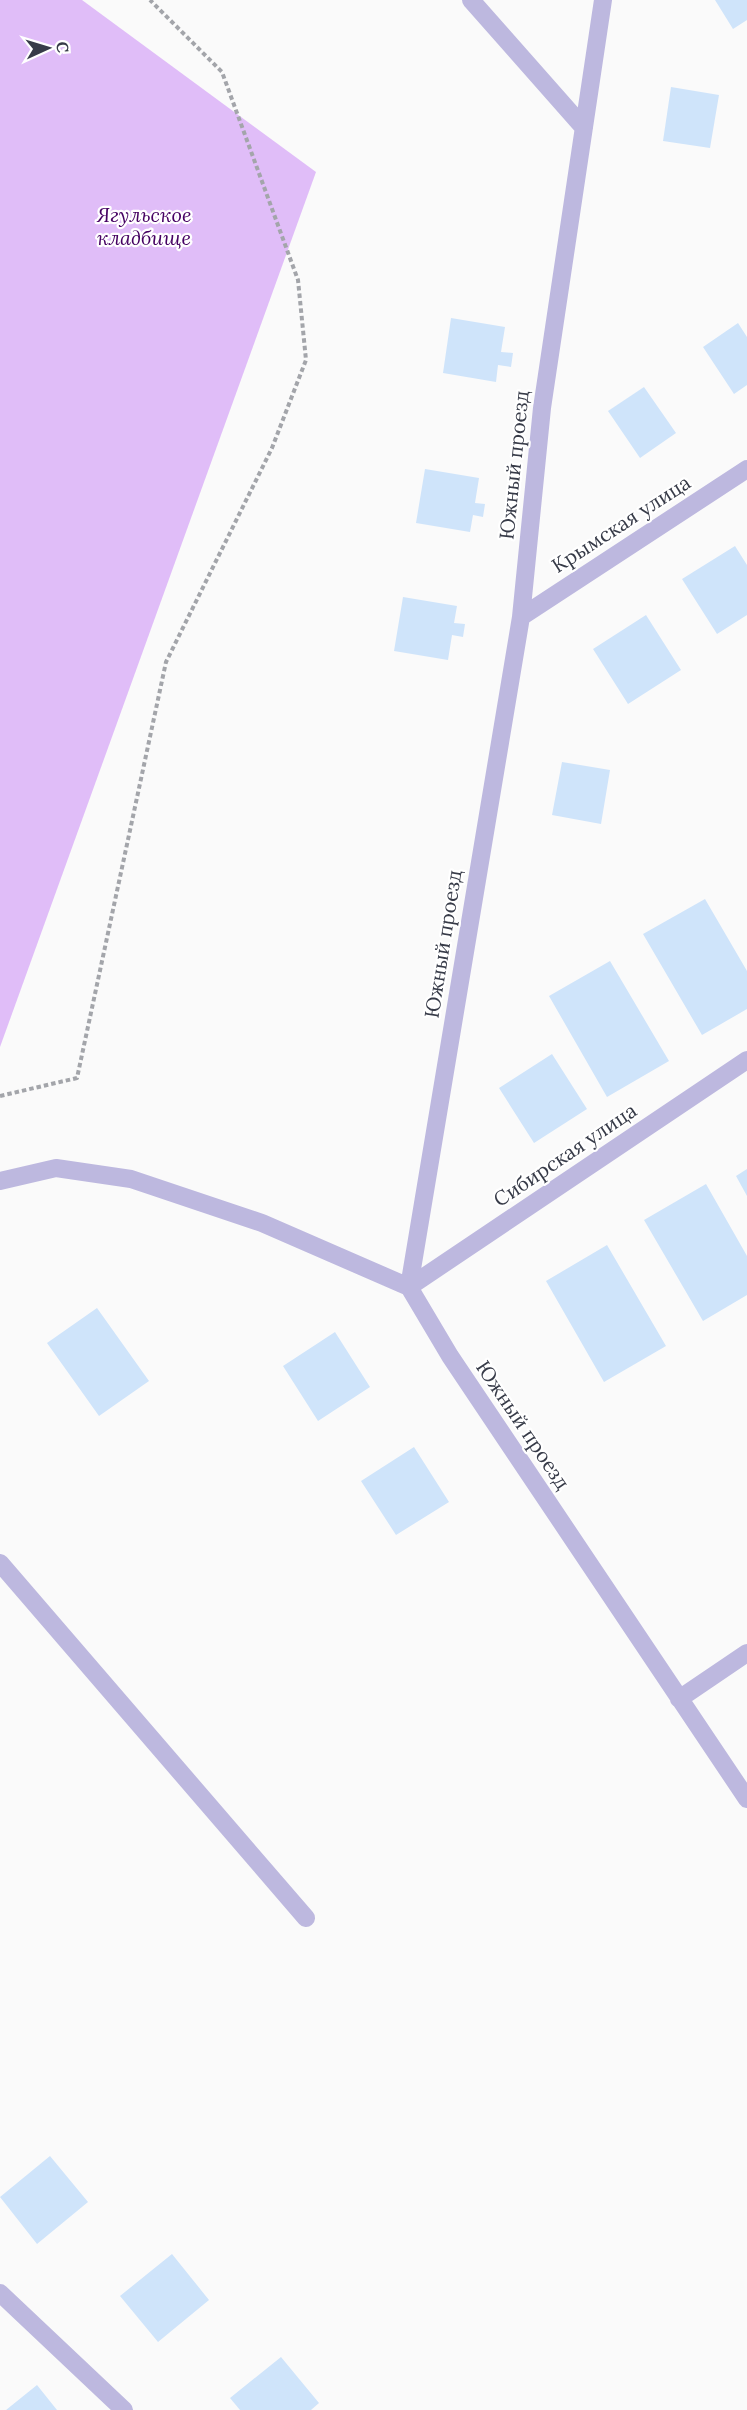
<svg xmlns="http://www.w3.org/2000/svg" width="747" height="2410" font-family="Lora,serif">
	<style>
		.green { fill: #e0bdf8 }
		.building { fill: #cfe4fa }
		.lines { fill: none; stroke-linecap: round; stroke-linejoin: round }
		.path { stroke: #a3a5aa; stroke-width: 4; stroke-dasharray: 4.5 3; stroke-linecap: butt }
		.street { stroke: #bdb8df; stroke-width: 18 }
		.labels { text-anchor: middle; stroke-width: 4.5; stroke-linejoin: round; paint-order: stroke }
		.park-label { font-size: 20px; font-style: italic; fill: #450062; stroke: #fff }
		.street-label { font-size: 20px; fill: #373b48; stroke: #fff }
	</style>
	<rect width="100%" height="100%" fill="#fafafa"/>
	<path class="green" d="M0,0H82L316,172L0,1047Z"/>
	<path class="building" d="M715,0H747V20L733,29Z
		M671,87L719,95L710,148L663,141Z
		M451,318L505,327L501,352L513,353L511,367L498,365L496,382L443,373Z
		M738,323L747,337V385L734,394L703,347Z
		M644,387L676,433L640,458L608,411Z
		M425,469L479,478L475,503L485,504L483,517L473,515L470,532L416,523Z
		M735,546L747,565V615L717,634L682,579Z
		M403,597L457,606L454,623L465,624L463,637L452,635L448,660L394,651Z
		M646,615L681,670L628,704L593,649Z
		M562,762L610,770L601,824L552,815Z
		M705,899L747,971V1009L702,1035L643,934Z
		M610,961L669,1061L607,1097L549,996Z
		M552,1054L587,1109L534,1143L499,1088Z
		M747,1169V1196L736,1176Z
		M706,1184L747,1256V1295L703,1321L644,1220Z
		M607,1245L666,1346L604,1382L546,1281Z
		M97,1308L149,1381L99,1416L47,1343Z
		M335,1332L370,1387L318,1421L283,1366Z
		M414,1447L449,1502L396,1535L361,1481Z
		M50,2156L88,2202L37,2244L0,2197Z
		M172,2254L209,2300L158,2342L120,2296Z
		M281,2357L319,2403L311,2410H240L230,2398Z
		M37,2385L57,2410H6Z"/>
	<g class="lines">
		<path class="path" d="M0,1096L77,1078L166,662L272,448L306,360L298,280L222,72L150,0"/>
		<path class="street" d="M471,0L584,128
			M603,0L542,408L521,617L409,1287L450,1356L747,1799
			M521,617L747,469
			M0,1181L56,1168L131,1179L262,1223L409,1287L747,1060
			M0,1563L306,1918
			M679,1699L747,1653
			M0,2293L124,2410"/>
	</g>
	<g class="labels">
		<g class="park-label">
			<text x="144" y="222">Ягульское<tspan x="144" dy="23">кладбище</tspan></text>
		</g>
		<g class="street-label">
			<text transform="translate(514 465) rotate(-84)" y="7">Южный проезд</text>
			<text transform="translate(621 524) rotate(-33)" y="7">Крымская улица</text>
			<text transform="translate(443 944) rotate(-81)" y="7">Южный проезд</text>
			<text transform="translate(565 1155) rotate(-34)" y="7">Сибирская улица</text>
			<text transform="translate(523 1425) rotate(56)" y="7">Южный проезд</text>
		</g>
	</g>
	<g transform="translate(48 48) rotate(86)" stroke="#ffffff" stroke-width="4.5" paint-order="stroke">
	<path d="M0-4.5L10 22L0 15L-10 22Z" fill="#373b48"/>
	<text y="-9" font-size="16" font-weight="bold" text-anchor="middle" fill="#373b48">С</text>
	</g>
</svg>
